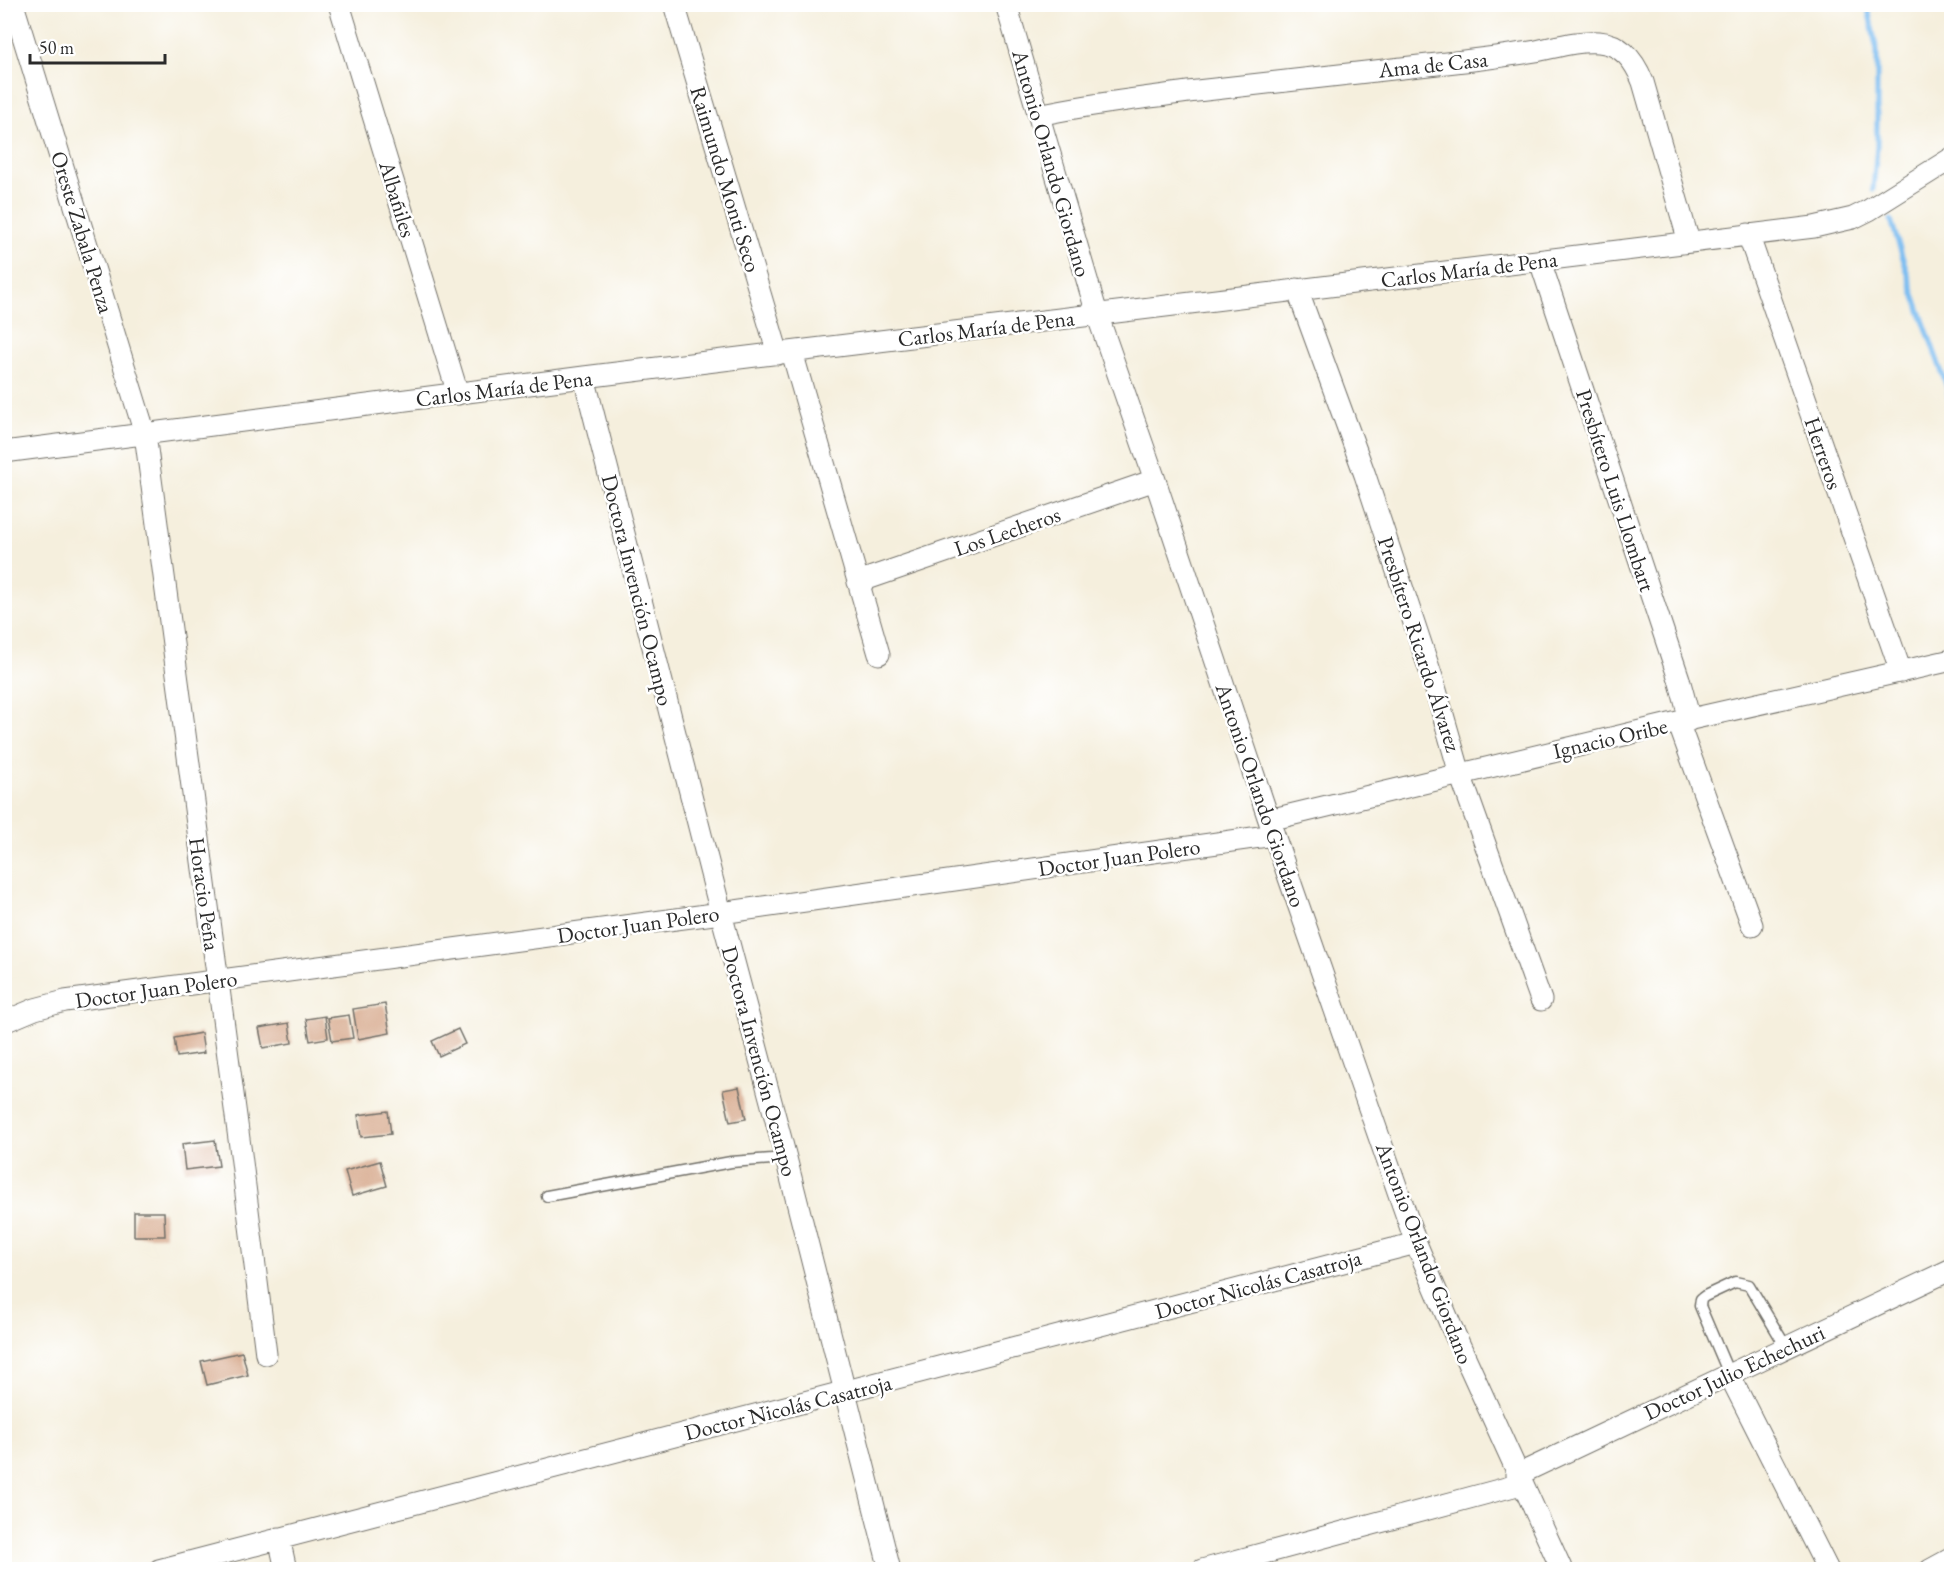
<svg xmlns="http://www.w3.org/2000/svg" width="1956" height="1574" font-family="'EB Garamond',serif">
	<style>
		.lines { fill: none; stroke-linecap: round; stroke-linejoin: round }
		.stream { stroke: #7cbdf1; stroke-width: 5 }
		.building { fill: #d8ac90 }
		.lane-casing { stroke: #727069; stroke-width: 13 }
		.street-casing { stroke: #727069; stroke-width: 23 }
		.lane { stroke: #fff; stroke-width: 10 }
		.street { stroke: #fff; stroke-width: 21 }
		.labels { text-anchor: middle; stroke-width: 5; stroke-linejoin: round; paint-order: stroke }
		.street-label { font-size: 22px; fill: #2b2b2b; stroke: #fff }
	</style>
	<rect width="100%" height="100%" fill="#fff"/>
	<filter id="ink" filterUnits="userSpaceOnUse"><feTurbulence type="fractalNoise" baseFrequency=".0167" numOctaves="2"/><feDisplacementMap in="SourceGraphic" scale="12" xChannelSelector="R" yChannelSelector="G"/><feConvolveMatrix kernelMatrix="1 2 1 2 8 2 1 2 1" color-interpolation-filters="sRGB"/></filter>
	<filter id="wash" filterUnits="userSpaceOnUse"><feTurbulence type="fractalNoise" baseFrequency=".008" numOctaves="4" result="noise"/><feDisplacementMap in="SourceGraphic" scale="24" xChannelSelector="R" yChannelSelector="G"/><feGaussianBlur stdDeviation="1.35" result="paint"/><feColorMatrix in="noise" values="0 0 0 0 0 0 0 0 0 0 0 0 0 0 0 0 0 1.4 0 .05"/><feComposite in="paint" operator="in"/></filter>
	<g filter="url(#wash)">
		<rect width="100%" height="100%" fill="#f5efdd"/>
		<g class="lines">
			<path class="stream" d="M1867,4L1877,51V147L1873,190
				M1891,220L1914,294L1947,387L1952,411"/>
		</g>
		<g id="blocks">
			<path class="building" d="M385,1004L390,1033L358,1039L353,1009Z
				M349,1015L353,1038L332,1041L328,1018Z
				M325,1016L328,1038L310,1041L306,1019Z
				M289,1023L292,1043L263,1048L259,1028Z
				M458,1029L465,1044L439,1056L432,1041Z
				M201,1033L204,1053L177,1057L174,1038Z
				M739,1087L746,1119L730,1122L723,1090Z
				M388,1111L391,1134L361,1137L358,1115Z
				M215,1140L219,1166L185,1170L182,1144Z
				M380,1161L387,1186L352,1196L345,1171Z
				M134,1212H164L165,1236H134Z
				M242,1352L248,1375L207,1385L201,1361Z"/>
		</g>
	</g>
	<g filter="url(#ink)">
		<use href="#blocks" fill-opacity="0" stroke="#727069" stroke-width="1.5"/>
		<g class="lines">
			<g class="lane-casing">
				<path id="lane" d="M547,1196L731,1162L786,1158
					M1729,1374L1700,1306L1701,1299L1705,1296L1735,1282L1749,1285L1786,1347"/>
			</g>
			<g class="street-casing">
				<path id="street" d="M13,4L145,434L241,1154L266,1354
					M339,4L458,394
					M674,4L778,354
					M1006,4L1097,314L1155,480L1274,835L1416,1243L1451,1326L1562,1570
					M1039,115C1088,104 1138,99 1188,92C1280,81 1372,71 1464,61C1488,58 1512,55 1536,51C1556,47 1578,40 1599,42C1623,44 1635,62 1643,82L1689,242
					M1748,234L1901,672
					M1540,261L1679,679L1690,720
					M1297,289L1365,475L1433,680L1460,774L1541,1000
					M792,352L879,654
					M584,377L721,913L786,1158L890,1570
					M4,452L584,377L1814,227L1853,218L1869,210L1952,158
					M858,582L1155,480
					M1678,722L1752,925
					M1269,820L1678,722L1952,660
					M4,1022L35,1009L65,1001L721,913L1274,835
					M1729,1374L1828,1570
					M1517,1475L1952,1269
					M279,1538L286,1570
					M159,1570L1416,1243
					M1202,1570L1521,1484
					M1930,1570L1952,1558"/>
			</g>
			<use href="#lane" class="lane"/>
			<use href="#street" class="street"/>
		</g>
	</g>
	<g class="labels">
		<g class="street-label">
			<text transform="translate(1433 64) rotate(-6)" y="8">Ama de Casa</text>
			<text transform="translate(1052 163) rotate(74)" y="8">Antonio Orlando Giordano</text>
			<text transform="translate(726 179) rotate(73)" y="8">Raimundo Monti Seco</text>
			<text transform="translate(398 199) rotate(73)" y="8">Albañiles</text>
			<text transform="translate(83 232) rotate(73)" y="8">Oreste Zabala Penza</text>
			<text transform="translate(1469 269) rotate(-7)" y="8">Carlos María de Pena</text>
			<text transform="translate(986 328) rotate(-7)" y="8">Carlos María de Pena</text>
			<text transform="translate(504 388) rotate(-7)" y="8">Carlos María de Pena</text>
			<text transform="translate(1824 453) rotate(71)" y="8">Herreros</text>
			<text transform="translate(1616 490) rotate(72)" y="8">Presbítero Luis Llombart</text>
			<text transform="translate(1007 531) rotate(-19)" y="8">Los Lecheros</text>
			<text transform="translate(638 590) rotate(76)" y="8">Doctora Invención Ocampo</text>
			<text transform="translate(1420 644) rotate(72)" y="8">Presbítero Ricardo Álvarez</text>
			<text transform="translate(1610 738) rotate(-13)" y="8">Ignacio Oribe</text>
			<text transform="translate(1261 795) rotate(71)" y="8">Antonio Orlando Giordano</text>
			<text transform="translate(1119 857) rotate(-8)" y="8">Doctor Juan Polero</text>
			<text transform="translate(205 894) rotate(82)" y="8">Horacio Peña</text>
			<text transform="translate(638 924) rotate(-8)" y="8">Doctor Juan Polero</text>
			<text transform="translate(156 989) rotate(-8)" y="8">Doctor Juan Polero</text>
			<text transform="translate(760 1061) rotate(75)" y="8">Doctora Invención Ocampo</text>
			<text transform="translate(1425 1253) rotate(69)" y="8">Antonio Orlando Giordano</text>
			<text transform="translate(1258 1284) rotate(-15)" y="8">Doctor Nicolás Casatroja</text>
			<text transform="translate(1734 1372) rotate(-25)" y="8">Doctor Julio Echechuri</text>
			<text transform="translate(788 1407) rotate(-14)" y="8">Doctor Nicolás Casatroja</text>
		</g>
	</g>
	<rect width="1956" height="1574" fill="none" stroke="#fff" stroke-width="24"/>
	<path d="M30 54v9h135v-9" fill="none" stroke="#2b2b2b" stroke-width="3"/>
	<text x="39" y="54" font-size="18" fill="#2b2b2b" stroke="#ffffff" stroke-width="4.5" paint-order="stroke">50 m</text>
</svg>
